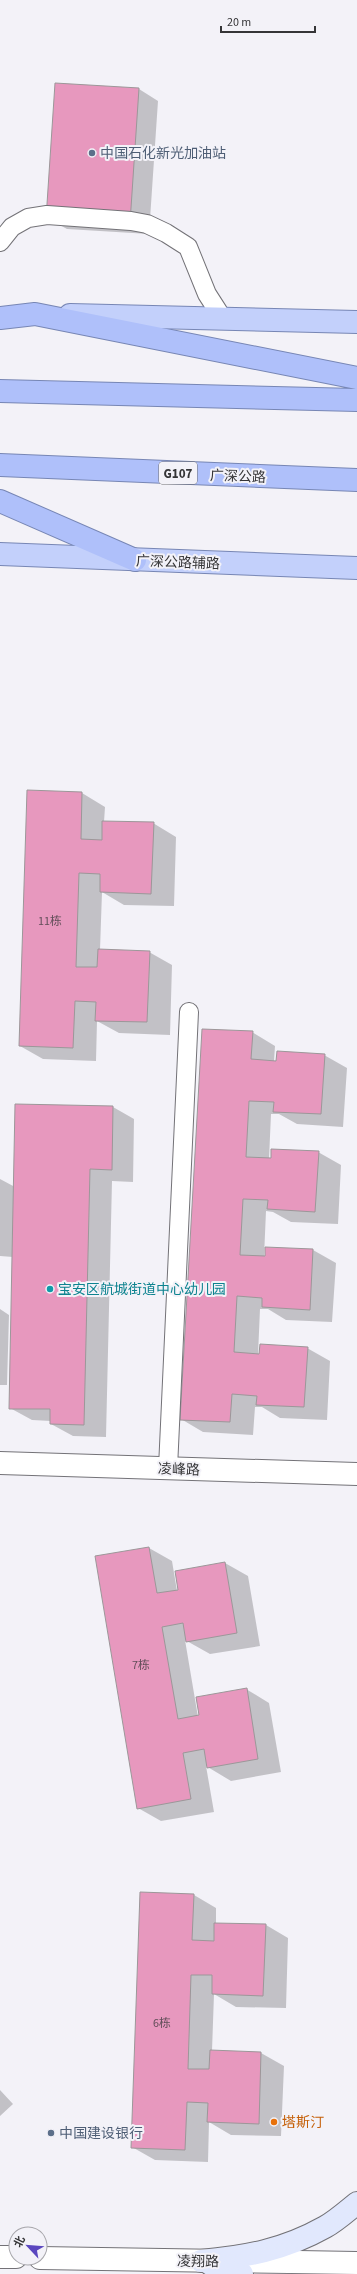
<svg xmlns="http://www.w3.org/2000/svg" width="357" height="2274" font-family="'Source Sans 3','Noto Sans SC',sans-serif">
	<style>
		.shadow { fill: #0003 }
		.building { fill: #e798be; stroke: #9c9799 }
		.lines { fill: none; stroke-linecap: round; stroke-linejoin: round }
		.service-casing { stroke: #737277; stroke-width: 20 }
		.minor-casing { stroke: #737277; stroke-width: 24 }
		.secondary-casing { stroke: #737277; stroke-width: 24 }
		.primary-casing { stroke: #7786b4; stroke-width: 24 }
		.trunk-casing { stroke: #7786b4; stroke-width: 24 }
		.service { stroke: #fff; stroke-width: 18 }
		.minor { stroke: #fff; stroke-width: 22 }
		.secondary { stroke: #e1e8fd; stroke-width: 22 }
		.primary { stroke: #c3d0fb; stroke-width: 22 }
		.trunk { stroke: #afc0fa; stroke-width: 22 }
		.service-dot { fill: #5c6f8a; stroke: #f3f2f8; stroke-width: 1.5 }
		.culture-dot { fill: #0f9aa8; stroke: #f3f2f8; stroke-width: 1.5 }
		.food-dot { fill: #e8710a; stroke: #f3f2f8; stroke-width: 1.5 }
		.labels { text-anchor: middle; stroke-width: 4; stroke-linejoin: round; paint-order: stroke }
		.number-label { font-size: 12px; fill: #624e59 }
		.shield { fill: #f3f2f8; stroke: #6e6e71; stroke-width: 1 }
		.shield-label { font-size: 13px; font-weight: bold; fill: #353537 }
		.service-label { font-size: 14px; fill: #4e5e75; stroke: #f3f2f8; text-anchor: start }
		.street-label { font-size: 14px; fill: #353537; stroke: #f3f2f8 }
		.culture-label { font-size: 14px; fill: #0d838f; stroke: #f3f2f8; text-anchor: start }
		.food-label { font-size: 14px; fill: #c56008; stroke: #f3f2f8; text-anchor: start }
	</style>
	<rect width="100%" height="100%" fill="#f3f2f8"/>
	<path class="shadow" d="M139,89L158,101L149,234L67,229L47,218Z
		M82,793L105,807L104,822L153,823L176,837L174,906L124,905L102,892L100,950L149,952L172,965L170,1035L119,1033L97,1021L96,1061L43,1059L20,1046Z
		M252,1032L275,1046L274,1061L324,1055L347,1068L343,1127L297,1124L279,1114H271L269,1159L318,1152L341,1165L338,1224L291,1222L273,1212L266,1211L264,1257L313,1250L336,1263L332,1322L286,1320L268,1309H260L258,1355L307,1348L330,1361L327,1420L280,1418L262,1407H255L253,1435L203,1432L181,1419Z
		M113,1107L134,1119L133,1182L112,1181L106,1437L73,1436L51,1424V1421L32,1420L10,1408L13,1257L0,1256V1179L15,1187Z
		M0,1309L9,1315L7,1385H0Z
		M149,1548L172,1561L177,1591L179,1590L176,1572L225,1563L248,1576L260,1646L210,1654L185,1640L198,1717L246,1689L269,1703L281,1772L231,1781L206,1766L214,1812L161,1821L138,1808Z
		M194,1895L216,1908V1924L266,1925L288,1938L286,2008L236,2007L214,1994L212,2051L261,2053L284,2066L281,2136L231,2135L209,2122L208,2162L155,2160L132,2147Z
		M0,2090L13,2104L0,2116Z"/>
	<path class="building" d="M55,83L139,88L130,223L46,219Z
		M27,790L82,792L81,839L102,840V821L154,822L151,894L100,892V874L79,873L76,967H97L98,949L150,951L147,1022L95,1021L96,1002L75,1001L73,1048L19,1046Z
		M202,1029L253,1031L251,1059L276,1061L277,1051L325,1054L321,1114L273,1112L274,1102L249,1101L246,1157L271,1158V1149L319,1151L315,1212L267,1209L268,1200L243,1199L240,1255L265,1256V1247L313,1249L310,1310L262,1307V1298L237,1296L234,1352L259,1354L260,1344L308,1347L304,1407L256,1405L257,1396L232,1394L230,1422L180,1420Z
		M15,1104L113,1106L112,1170L90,1169L84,1425L50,1424V1409H9Z
		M149,1547L157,1593L178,1590L175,1571L225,1562L237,1633L186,1642L183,1623L162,1627L178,1719L199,1715L196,1697L247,1688L258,1759L207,1768L204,1749L183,1753L191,1799L137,1809L95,1556Z
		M140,1892L194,1894L192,1940L214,1941V1923L266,1924L263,1996L212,1994V1975H191L188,2069H209L210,2050L261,2052L259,2124L207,2122L208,2103L187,2102L185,2150L131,2148Z"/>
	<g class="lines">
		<g class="service-casing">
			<path id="service" d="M0,242L12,227L28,218L47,215L131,221L147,224L166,233L188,247L207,294L223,319
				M168,1468L189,1012"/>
		</g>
		<g class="minor-casing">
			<path id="minor" d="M0,1463L357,1474
				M0,2257H16
				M40,2258L357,2263"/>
		</g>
		<g class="secondary-casing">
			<path id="secondary" d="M201,2261C246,2257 284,2250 325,2227C336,2221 347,2211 357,2203
				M210,2264L242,2274"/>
		</g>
		<g class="primary-casing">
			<path id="primary" d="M70,315L357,322
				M0,554L357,568"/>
		</g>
		<g class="trunk-casing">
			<path id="trunk" d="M0,318L35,314L357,378
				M0,391L357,400
				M0,465L357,480
				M0,501L135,560"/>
		</g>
		<use href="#service" class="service"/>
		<use href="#minor" class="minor"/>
		<use href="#secondary" class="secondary"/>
		<use href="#primary" class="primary"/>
		<use href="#trunk" class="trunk"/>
	</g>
	<g class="service-dot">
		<circle cx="92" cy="153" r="4"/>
		<circle cx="51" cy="2133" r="4"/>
	</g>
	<circle class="culture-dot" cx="50" cy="1289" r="4"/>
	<circle class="food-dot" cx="274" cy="2122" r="4"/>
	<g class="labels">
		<g class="number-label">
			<text x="50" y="925">11栋</text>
			<text x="141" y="1669">7栋</text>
			<text x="162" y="2027">6栋</text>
		</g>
		<rect class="shield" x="159" y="462" width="38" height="22" rx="3"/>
		<g class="shield-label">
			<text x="178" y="478">G107</text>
		</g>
		<g class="service-label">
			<text x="100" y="158">中国石化新光加油站</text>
			<text x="59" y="2138">中国建设银行</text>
		</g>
		<g class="street-label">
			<text transform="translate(238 476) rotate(2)" y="5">广深公路</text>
			<text transform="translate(178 562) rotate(2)" y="5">广深公路辅路</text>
			<text transform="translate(179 1469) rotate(2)" y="5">凌峰路</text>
			<text transform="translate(198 2261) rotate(1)" y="5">凌翔路</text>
		</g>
		<g class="culture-label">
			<text x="58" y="1294">宝安区航城街道中心幼儿园</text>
		</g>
		<g class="food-label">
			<text x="282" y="2127">塔斯汀</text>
		</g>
	</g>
	<g transform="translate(28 2246) rotate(296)"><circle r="19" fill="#f3f2f8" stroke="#a7a6ab"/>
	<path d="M0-3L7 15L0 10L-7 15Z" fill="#5b47bf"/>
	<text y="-6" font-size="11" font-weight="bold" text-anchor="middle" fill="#353537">北</text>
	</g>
	<path d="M221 26v6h94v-6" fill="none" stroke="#353537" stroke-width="2"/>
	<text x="227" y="26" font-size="12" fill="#353537" stroke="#f3f2f8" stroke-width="3" paint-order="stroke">20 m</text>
</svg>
